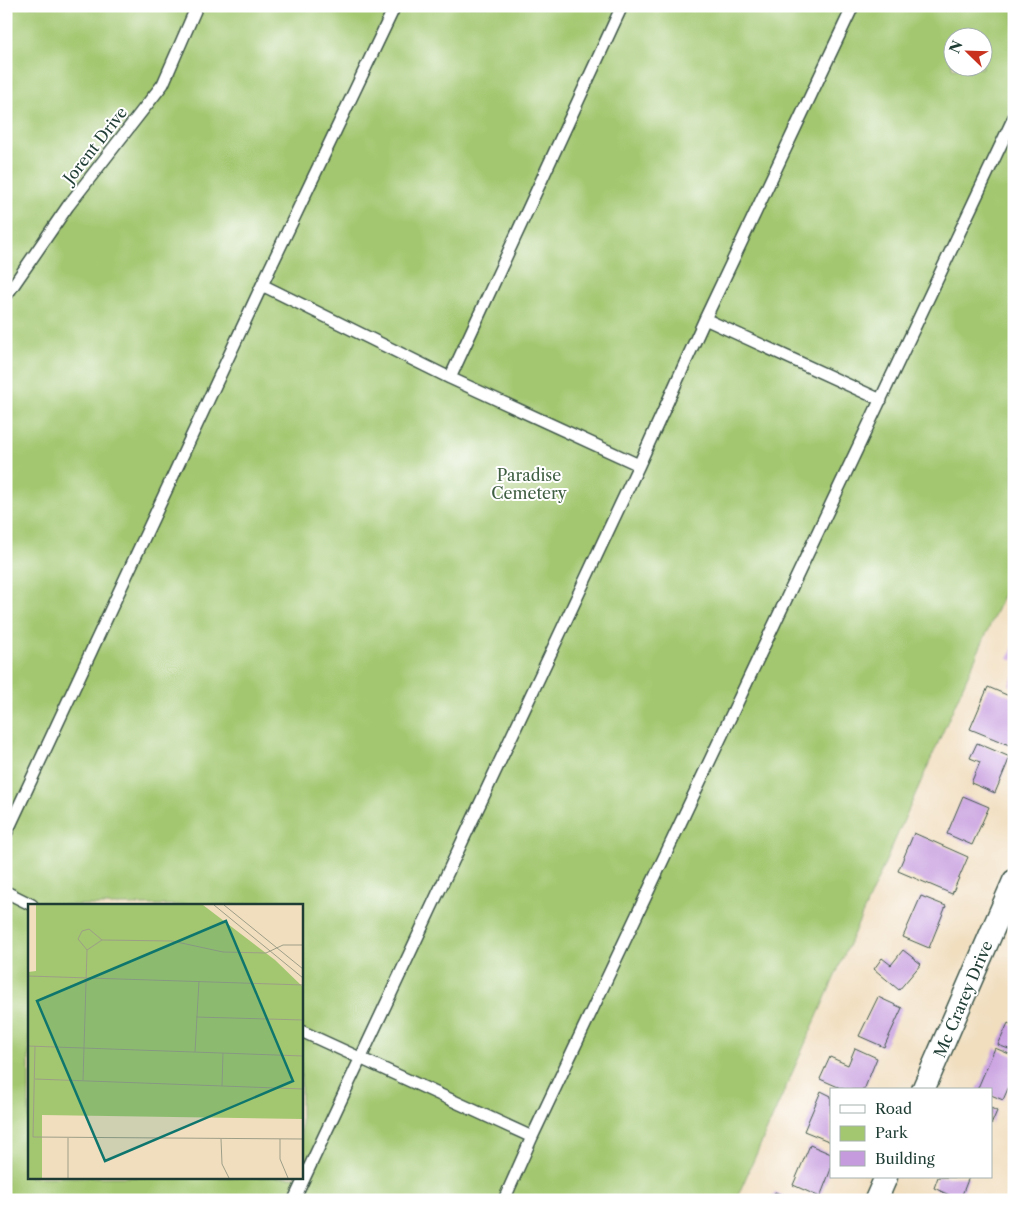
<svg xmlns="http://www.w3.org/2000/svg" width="1020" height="1206" font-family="'Libre Caslon Text',serif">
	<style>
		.green { fill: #a3c770; stroke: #618252; fill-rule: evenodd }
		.building { fill: #c69bde }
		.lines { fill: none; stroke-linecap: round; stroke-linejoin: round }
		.lane-casing { stroke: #3e5549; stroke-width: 14 }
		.street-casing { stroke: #3e5549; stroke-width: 25 }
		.lane { stroke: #fff; stroke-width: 11 }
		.street { stroke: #fff; stroke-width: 22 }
		.labels { text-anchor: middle; stroke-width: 4; stroke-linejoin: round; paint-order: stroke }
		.street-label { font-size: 16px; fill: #1f3d34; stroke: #fff }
		.park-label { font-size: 16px; fill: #406043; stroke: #fff }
		.inset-road { fill: none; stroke: #9d9e87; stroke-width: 1 }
		.view { fill: #0f766e; fill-opacity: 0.15; stroke: #0f766e; stroke-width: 2.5 }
		.inset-edge { fill: none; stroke: #1f3d34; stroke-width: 2.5 }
	</style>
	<rect width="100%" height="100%" fill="#fff"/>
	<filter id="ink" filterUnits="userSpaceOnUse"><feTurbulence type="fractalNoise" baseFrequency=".02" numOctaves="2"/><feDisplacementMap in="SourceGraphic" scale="10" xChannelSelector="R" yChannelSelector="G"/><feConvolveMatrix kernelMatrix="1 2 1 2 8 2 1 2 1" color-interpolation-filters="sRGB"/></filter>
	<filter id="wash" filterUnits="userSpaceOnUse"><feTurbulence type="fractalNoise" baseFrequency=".0096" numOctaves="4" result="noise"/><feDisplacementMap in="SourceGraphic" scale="20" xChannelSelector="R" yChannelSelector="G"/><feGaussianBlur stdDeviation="1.12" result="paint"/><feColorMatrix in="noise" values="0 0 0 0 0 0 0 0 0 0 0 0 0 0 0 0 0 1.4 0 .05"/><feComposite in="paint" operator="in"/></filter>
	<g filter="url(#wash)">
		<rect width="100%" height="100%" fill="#f1debf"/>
		<path class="green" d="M6,6H1014V571L736,1200H6ZM952,38H982V68H952ZM29,905H301V1177H29Z"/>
		<g id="blocks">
			<path class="building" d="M1014,645V661L1008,659Z
				M1014,675V687L1009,685Z
				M988,687L1014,698V747L970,729Z
				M977,743L1010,757L995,793L971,783L980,762L970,758Z
				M963,796L989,807L972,845L947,834Z
				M914,833L968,857L952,894L898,871Z
				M921,896L946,906L929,948L903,937Z
				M903,950L921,964L899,990L874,969L882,958L891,965Z
				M878,997L902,1008L884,1047L859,1036Z
				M1008,1023L1014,1026V1051L998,1045Z
				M855,1048L877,1058L864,1090H845L820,1079L830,1057L848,1065Z
				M995,1048L1014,1056V1075L1003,1100L991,1095V1090H977Z
				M821,1091L831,1096V1142L804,1131Z
				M991,1108L997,1111L991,1125Z
				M810,1145L831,1154V1169L820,1197L793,1185Z
				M938,1177H969L960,1200L934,1188Z
				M775,1192L794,1200H772Z"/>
		</g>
	</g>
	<g filter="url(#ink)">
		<use href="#blocks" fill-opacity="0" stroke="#3e5549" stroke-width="1"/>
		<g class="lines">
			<g class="lane-casing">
				<path id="lane" d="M262,285L450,378L639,465
					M6,296L68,206L163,84L197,6
					M705,319L881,400
					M450,378L622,6
					M6,834L262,285L395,6
					M6,892L32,905
					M301,1031L532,1137
					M294,1200L639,465L705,319L853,6
					M504,1200L532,1137L1014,117"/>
			</g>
			<g class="street-casing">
				<path id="street" d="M923,1090L1014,881
					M876,1200L886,1177"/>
			</g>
			<use href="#lane" class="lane"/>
			<use href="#street" class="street"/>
		</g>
	</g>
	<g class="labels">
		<g class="street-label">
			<text transform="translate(95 145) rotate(-52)" y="6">Jorent Drive</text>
			<text transform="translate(963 999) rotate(-67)" y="6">Mc Crarey Drive</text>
		</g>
		<g class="park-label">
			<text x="529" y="481">Paradise<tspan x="529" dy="18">Cemetery</tspan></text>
		</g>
	</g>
	<g transform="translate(28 904)">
		<rect width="275" height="275" fill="#f1debf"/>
		<path d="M8,1H175L247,56L275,83V215L14,211V274H0V68L8,67Z" fill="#a3c770"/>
		<path class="inset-road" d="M186,1L275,74M196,1L275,65M74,36L144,37L195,48L238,49L255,41H275M59,46L74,36M0,72L275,81M168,113L275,116M0,142L275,152M7,142L5,233L275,235M167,148L171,77M7,175L275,185M55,176L59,46L50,35L54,27L61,25L74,36M194,182L195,149M40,234V274M193,235L194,260L201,274M252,235V255L260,274"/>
		<path class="view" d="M198,17L265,177L77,257L9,97Z"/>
		<rect width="275" height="275" class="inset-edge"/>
	</g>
	<rect width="1020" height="1206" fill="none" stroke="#fff" stroke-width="25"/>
	<rect x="830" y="1088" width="162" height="90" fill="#ffffff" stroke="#a5b1ae"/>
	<rect x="840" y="1105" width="25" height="8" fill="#ffffff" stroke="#a5b1ae"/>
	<text x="875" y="1114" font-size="15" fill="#1f3d34">Road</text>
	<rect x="840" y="1126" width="25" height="15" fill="#a3c770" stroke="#a5b1ae"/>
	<text x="875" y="1138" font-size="15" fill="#1f3d34">Park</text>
	<rect x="840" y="1151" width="25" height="15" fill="#c69bde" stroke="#a5b1ae"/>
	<text x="875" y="1164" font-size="15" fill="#1f3d34">Building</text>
	<g transform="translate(968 52) rotate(293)"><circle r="24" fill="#ffffff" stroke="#a5b1ae"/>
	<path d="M0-4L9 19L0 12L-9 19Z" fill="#c8321e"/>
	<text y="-8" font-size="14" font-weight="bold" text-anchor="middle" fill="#1f3d34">N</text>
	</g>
</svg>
